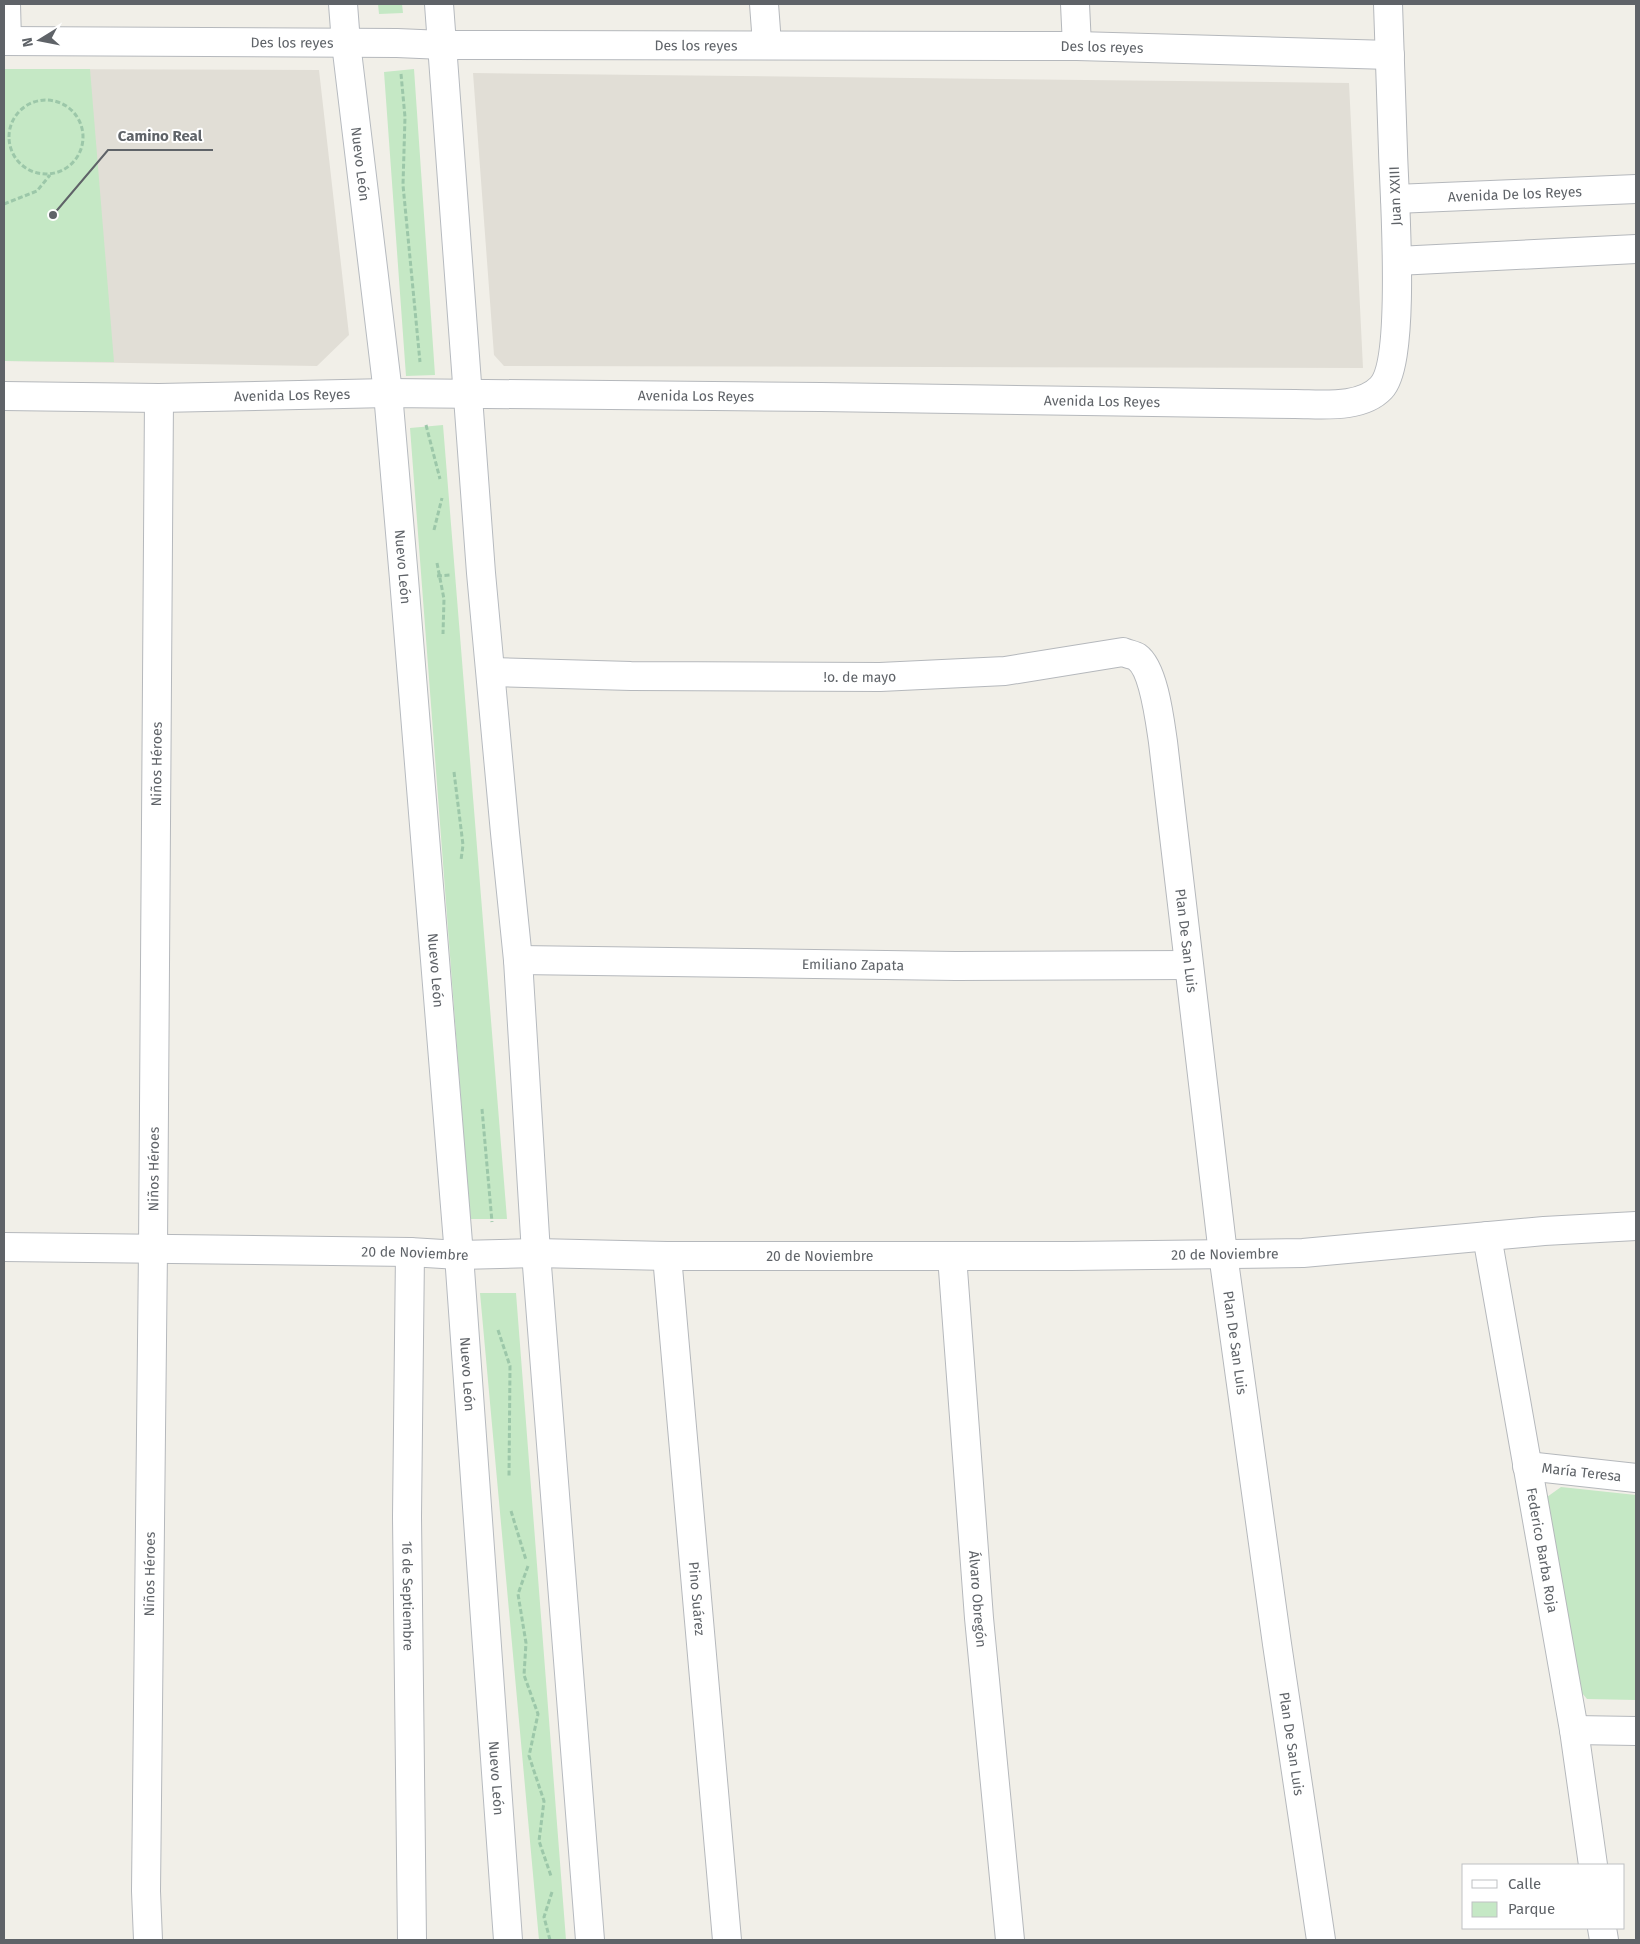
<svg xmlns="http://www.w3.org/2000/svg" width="1640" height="1944" font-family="'Fira Sans',sans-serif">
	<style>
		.education { fill: #e1ded6 }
		.green { fill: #c5e8c5 }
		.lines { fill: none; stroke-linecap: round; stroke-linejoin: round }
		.street-casing { stroke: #b5b8bc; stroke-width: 30 }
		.secondary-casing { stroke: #b6babf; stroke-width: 30 }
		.path { stroke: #9cc7a9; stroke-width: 3; stroke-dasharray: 5 2.5; stroke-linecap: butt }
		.street { stroke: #fff; stroke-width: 28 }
		.secondary { stroke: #fff; stroke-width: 28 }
		.labels { text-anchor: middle; stroke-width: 4; stroke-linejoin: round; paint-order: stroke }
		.street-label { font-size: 14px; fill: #5f6368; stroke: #fff }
		.leader { fill: none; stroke: #5f6368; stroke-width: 2 }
		.callout-dot { fill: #5f6368; stroke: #fff; stroke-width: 2 }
		.callout-label { font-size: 15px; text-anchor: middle; font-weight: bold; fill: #5f6368; stroke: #fff; stroke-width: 4; stroke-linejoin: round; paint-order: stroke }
	</style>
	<rect width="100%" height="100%" fill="#f1efe8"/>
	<path class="education" d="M4,69L319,70L349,335L317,366L4,361Z
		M473,73L1349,83L1363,368L504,366L494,355Z"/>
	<path class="green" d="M378,4H402L403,13L379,14Z
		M4,69H90L114,362L4,361Z
		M414,69L435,375L406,376L384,72Z
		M443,425L507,1219H470L410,428Z
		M480,1293H516L566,1940H539Z
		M1561,1487L1636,1495V1700L1587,1699L1572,1681L1540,1502Z"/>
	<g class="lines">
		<g class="street-casing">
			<g id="street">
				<path d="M6,4L7,41"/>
				<path d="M764,4L767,44"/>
				<path d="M1075,4L1077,46"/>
				<path id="s1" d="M4,41L397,43L443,45L1077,46L1390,55"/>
				<path id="s2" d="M1395,199L1636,189"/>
				<path d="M1397,261L1636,249"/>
				<path id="s3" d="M4,396L159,398L388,393L821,397L1295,404C1322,404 1361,409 1381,388C1407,361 1394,193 1393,151C1391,102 1390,53 1388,4"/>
				<path id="s4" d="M491,672L631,676L880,677L1005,671L1123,652C1127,654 1134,655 1137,657C1154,669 1160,722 1163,742L1223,1254L1277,1644L1321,1940"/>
				<path id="s5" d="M518,960L956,966L1188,965"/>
				<path id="s6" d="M1487,1236L1574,1730L1593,1865"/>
				<path id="s7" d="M4,1247L410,1252L459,1255L536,1253L667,1256H1072L1303,1253L1544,1231L1636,1226"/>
				<path id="s8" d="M410,1252L407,1517L412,1940"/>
				<path id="s9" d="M667,1256L727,1940"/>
				<path id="s10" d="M952,1256L979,1618L1010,1940"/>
				<path id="s11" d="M1527,1466L1636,1478"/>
				<path d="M1574,1730L1636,1731"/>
				<path d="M1602,1928L1604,1940"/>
				<path id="s12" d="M148,1940L146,1891L153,1249L159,398"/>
			</g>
		</g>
		<g class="secondary-casing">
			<g id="secondary">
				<path id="s13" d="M343,4L346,43L388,393L404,579L459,1255L508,1940"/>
				<path d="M439,4L481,573L505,833L518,960L536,1253L590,1940"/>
			</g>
		</g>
		<path class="path" d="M401,74L405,117L403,185L420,362
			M9 137a37 37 0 1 1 74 0a37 37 0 1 1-74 0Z
			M4,204L37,191L50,175
			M426,425L440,479
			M434,530L442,498
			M437,563L444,599L443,634
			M437,576L451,575
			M454,772L463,845L461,860
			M482,1109L492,1222
			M498,1330L510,1366L509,1477
			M511,1511L526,1560
			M528,1566L518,1594L526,1643L524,1675L538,1714L529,1756L544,1801L539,1841L551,1876
			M550,1940L544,1917L552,1892"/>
		<use href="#street" class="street"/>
		<use href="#secondary" class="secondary"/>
	</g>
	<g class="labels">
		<g class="street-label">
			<text dy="5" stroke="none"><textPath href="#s1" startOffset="288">Des los reyes</textPath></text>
			<text dy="5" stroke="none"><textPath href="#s1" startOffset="692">Des los reyes</textPath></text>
			<text dy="5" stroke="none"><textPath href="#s1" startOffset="1098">Des los reyes</textPath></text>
			<text dy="5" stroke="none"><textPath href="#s13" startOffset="161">Nuevo León</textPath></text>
			<text dy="5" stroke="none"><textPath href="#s2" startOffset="120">Avenida De los Reyes</textPath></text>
			<text transform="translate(1395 196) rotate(-92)" y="5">Juan XXIII</text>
			<text dy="5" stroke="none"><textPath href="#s3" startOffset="288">Avenida Los Reyes</textPath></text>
			<text dy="5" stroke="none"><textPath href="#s3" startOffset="692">Avenida Los Reyes</textPath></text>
			<text dy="5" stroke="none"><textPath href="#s3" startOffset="1098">Avenida Los Reyes</textPath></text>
			<text dy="5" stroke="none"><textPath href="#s13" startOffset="566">Nuevo León</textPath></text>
			<text dy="5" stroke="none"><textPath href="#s4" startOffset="369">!o. de mayo</textPath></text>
			<text dy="5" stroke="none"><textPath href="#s12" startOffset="1176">Niños Héroes</textPath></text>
			<text dy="5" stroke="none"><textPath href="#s4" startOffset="939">Plan De San Luis</textPath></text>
			<text dy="5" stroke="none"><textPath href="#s5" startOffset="335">Emiliano Zapata</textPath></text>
			<text dy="5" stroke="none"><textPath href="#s13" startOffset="971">Nuevo León</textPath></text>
			<text dy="5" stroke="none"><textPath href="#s12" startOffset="771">Niños Héroes</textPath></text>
			<text dy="5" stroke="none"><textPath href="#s7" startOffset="411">20 de Noviembre</textPath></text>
			<text dy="5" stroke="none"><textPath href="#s7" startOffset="1221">20 de Noviembre</textPath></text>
			<text dy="5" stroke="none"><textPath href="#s7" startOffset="816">20 de Noviembre</textPath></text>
			<text dy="5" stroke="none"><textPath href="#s4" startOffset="1344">Plan De San Luis</textPath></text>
			<text dy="5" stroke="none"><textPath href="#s13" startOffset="1376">Nuevo León</textPath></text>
			<text dy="5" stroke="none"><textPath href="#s11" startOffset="55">María Teresa</textPath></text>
			<text dy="5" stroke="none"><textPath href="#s6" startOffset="319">Federico Barba Roja</textPath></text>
			<text dy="5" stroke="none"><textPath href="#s12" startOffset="366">Niños Héroes</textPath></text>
			<text dy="5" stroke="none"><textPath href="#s8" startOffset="344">16 de Septiembre</textPath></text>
			<text dy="5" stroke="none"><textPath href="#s9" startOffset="344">Pino Suárez</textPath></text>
			<text dy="5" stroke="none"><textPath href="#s10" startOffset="344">Álvaro Obregón</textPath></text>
			<text dy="5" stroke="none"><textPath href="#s4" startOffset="1749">Plan De San Luis</textPath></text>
			<text dy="5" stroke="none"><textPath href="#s13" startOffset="1781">Nuevo León</textPath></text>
		</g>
	</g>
	<path class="leader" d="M53 215L108 150H213"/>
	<circle class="callout-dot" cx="53" cy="215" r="5"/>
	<g class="callout-label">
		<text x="160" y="141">Camino Real</text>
	</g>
	<rect width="1640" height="1944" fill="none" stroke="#5f6368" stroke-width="10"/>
	<rect x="1462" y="1864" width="162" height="65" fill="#ffffff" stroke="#bfc1c3"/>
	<rect x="1472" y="1880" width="25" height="8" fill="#ffffff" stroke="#bfc1c3"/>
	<text x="1508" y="1889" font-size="15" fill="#5f6368">Calle</text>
	<rect x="1472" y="1902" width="25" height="15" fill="#c5e8c5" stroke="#bfc1c3"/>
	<text x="1508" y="1914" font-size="15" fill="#5f6368">Parque</text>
	<g transform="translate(40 40) rotate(260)" stroke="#ffffff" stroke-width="4" paint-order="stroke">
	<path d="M0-4L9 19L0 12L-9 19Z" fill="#5f6368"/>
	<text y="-8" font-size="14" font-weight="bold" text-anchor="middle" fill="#5f6368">N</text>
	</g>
</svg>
